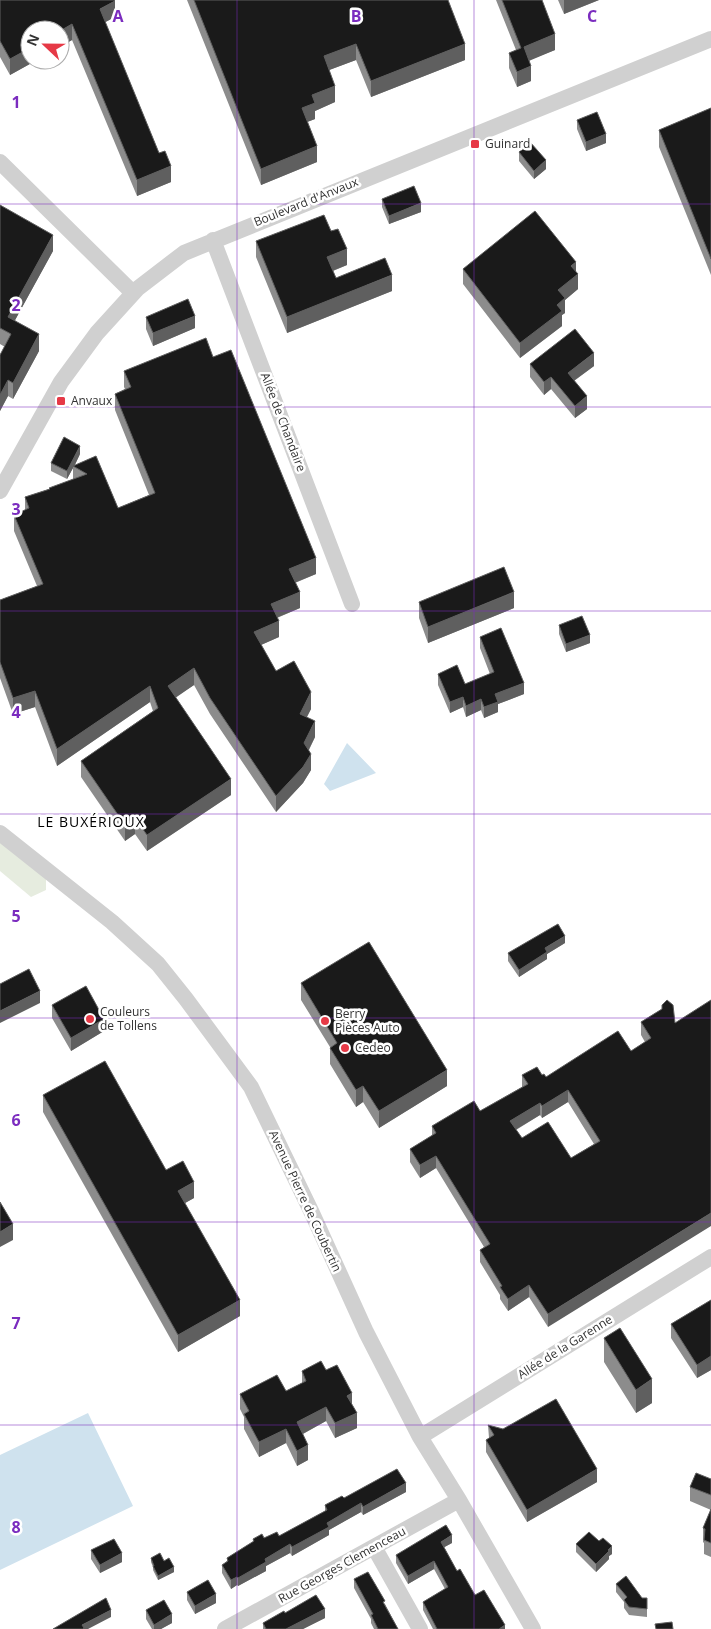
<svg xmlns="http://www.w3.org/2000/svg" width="711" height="1629" font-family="'Open Sans',sans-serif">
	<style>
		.green { fill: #e6ecdf }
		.water { fill: #cfe2ee }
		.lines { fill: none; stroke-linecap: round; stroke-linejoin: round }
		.minor { stroke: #d0d0d0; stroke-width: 16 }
		.wall { fill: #8c8c8c; fill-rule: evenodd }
		.shaded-wall { fill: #5f5f5f }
		.building { fill: #1a1a1a; stroke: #5f5f5f; fill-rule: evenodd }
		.grid { fill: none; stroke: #7b2cbf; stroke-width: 1; stroke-opacity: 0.55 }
		.poi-dot { fill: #e63946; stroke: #fff; stroke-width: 2 }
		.labels { text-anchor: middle; stroke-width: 5; stroke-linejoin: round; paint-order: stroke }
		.poi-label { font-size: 12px; fill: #333; stroke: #fff; text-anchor: start }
		.street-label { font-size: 12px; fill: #333; stroke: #fff }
		.neighbourhood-label { font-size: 14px; letter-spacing: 1px; fill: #000; stroke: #fff }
		.grid-label { font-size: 16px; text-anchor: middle; font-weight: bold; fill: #7b2cbf; stroke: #fff; stroke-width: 5; stroke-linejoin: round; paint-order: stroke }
	</style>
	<rect width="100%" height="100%" fill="#fff"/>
	<path class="green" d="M0,841L46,878V890L31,897L0,871Z"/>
	<path class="water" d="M347,743L376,773L330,791L324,784Z
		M88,1413L133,1506L0,1570V1455Z"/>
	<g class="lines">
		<path class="minor" d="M0,162L133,293
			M213,240L352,604
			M0,491L61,382L97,333L137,289L184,253L711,39
			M0,833L112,922L158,964L186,999L251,1087L312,1213L366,1332L420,1437L459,1500L533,1629
			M420,1437L711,1257
			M374,1547L420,1629
			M225,1629L459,1500"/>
	</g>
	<path class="wall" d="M0,0L115,17L105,22L171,182L137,196L72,40L60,47V30L30,60H37L10,75L0,57Z
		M187,0H448L465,60L371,97L356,60L329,70L335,102L315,111V119L307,122L317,162L261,185Z
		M496,0H542L555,50L529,60L531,81L517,87L509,68V53L516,50Z
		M558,0H599L564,14Z
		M711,108V275L659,147V130Z
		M577,120L606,143L586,151L577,129Z
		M519,152L546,169L534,179L519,161Z
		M382,199L421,212L389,224L382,207Z
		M0,205L53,251L15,320L39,351L13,399L8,396L0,411V355L5,347L0,344Z
		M331,231L347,265L333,271L336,278L392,291L287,333L256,257V241Z
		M463,269L576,272L578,289L565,300V313L562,315V326L520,358L463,284Z
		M146,317L195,328L153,346L146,329Z
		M213,357L316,574L295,583L300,608L277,618L279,637L261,645L276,671L311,709L307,717L315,737L309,750L311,770L303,783L276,812L210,714L194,685L175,697L231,795L147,851L135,834L125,841L81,777V761L153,711L150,702L57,766L35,707L13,714L0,678V600L37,586L14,531V515L25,510V497L49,489L73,479V468L67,479L51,471V463L80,454L74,466L96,456L118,508L149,495L115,410V394L125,389L124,387V371Z
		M530,364L594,366L574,381L587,409L575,418L551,389L544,395L530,377Z
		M419,602L514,608L428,643L419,618Z
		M559,625L590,643L566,652L559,634Z
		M480,637L524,694L498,704V712L484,718L481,710L466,717L463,707L450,713L438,685V674L465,684L490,674L480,648Z
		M565,943L547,954V959L519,977L508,961V953Z
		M301,983L447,1086L379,1128L363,1102L356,1107L330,1064V1047L301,1000Z
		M667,1000L548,1327L529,1297L508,1311L500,1299V1295L480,1262V1250L484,1247L436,1168L420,1178L410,1162V1149L432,1136V1126L480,1111L522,1087V1075H542L546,1077L631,1051L645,1042L641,1035V1022L662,1009ZM568,1102L594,1144L571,1158L522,1138L516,1130L540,1115L542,1118Z
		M52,1005L104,1031L71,1051L52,1018Z
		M43,1095L166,1170L194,1198L185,1203L240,1316L178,1352L43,1112Z
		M711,1300V1370L697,1378L671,1338V1324Z
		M604,1338L652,1403L636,1413L604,1362Z
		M326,1370L352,1404L357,1428L335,1438L326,1421L303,1434L308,1460L297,1466L286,1443L259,1457L244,1429V1417L240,1409V1394L286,1391L302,1383V1371Z
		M488,1425L597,1482L527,1522L486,1452V1440L489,1438Z
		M711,1479V1557L704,1554V1543L703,1542V1528L711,1510L690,1501V1487Z
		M406,1492L363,1515L361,1512L329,1530V1535L292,1556L290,1553L266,1566V1571L238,1586L237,1585L231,1589L222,1573V1565L227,1561V1558L253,1542V1539L279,1536L325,1511V1505L344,1498Z
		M452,1543L444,1547L457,1571L475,1595L505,1629H433L423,1610V1602L445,1589L434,1569L408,1584L396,1563V1555Z
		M576,1544L612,1554L609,1556V1559L596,1572L576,1552Z
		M91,1550L122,1562L100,1573L91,1559Z
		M151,1558L164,1561L174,1572L158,1580L153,1570V1567L151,1562Z
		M354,1579L385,1604L398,1629H374L371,1623V1619L354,1588Z
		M616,1584L647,1607V1617L629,1615L624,1608V1602L616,1592Z
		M187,1592L216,1603L195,1614L187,1600Z
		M146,1610L172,1623L161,1629H152L146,1619Z
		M285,1613L325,1618L303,1629H263V1623Z"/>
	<path class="shaded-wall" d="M564,0H599L564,14Z
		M115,1V17L100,25V9Z
		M72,24V40L60,47V31Z
		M555,34V50L524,63V47Z
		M356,44V60L324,72V56Z
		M465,44V60L371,97V81Z
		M30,48V60H37L10,75V59Z
		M531,66V81L517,87V72Z
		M335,86V102L315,111V119L302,124V108L312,95Z
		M606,134V143L586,151V142Z
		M317,146V162L261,185V169Z
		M546,160V169L534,179V171Z
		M171,166V182L137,196V180Z
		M421,203V212L389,224V216Z
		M53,235V251L8,333V317Z
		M347,249V265L327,273V257Z
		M576,262V276L578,274V289L565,300V313L562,315V326L520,358V343L558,290L571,266Z
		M392,275V291L287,333V317Z
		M195,316V328L153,346V333Z
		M39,334V351L13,399V383Z
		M594,353V366L568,385V373Z
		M551,377V389L544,395V382Z
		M8,380V396L0,411V395Z
		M587,396V409L575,418V406Z
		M80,446V454L74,467L73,466V468L67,479V471Z
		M316,558V574L289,585V569Z
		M300,592V608L271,620V604Z
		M514,592V608L428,643V627Z
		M279,621V637L254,648V632Z
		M590,635V643L566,652V644Z
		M194,668V685L168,703V686Z
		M524,683V694L498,704V712L484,718V707L495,694Z
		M150,686V702L57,766V749Z
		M35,691V707L13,714V698Z
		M311,692V709L300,730V714Z
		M463,697V707L450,713V702Z
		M481,699V710L466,717V706Z
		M315,721V737L304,759V743Z
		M311,754V770L303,783L276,812V796Z
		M231,779V795L147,851V835Z
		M135,818V834L125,841V825Z
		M565,936V943L547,954V959L519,977V970L545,948Z
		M40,991V1003L0,1023V1011Z
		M104,1019V1031L71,1051V1038Z
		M447,1070V1086L379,1128V1111Z
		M363,1086V1102L356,1107V1090Z
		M568,1090V1102L542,1118V1106Z
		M540,1103V1115L510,1133V1121Z
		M436,1156V1168L420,1178V1165Z
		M194,1182V1198L178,1207V1191Z
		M711,1213V1226L548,1327V1314Z
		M13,1224V1240L0,1247V1232Z
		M529,1285V1297L508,1311V1299Z
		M240,1300V1316L178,1352V1335Z
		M711,1356V1370L697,1378V1365Z
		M652,1379V1403L636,1413V1390Z
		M352,1393V1408L347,1396Z
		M326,1407V1421L297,1437V1422Z
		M357,1413V1428L335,1438V1423Z
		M286,1429V1443L259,1457V1442Z
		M308,1445V1460L297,1466V1451Z
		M597,1469V1482L527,1522V1510Z
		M406,1483V1492L363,1515V1507Z
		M361,1503V1512L329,1530V1535L292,1556V1547L327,1523Z
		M452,1535V1543L441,1549V1542Z
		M290,1544V1553L266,1566V1571L238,1586V1578L265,1559Z
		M612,1546V1554L609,1556V1559L596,1572V1564Z
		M122,1553V1562L100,1573V1565Z
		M434,1561V1569L408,1584V1576Z
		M174,1567V1572L158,1580V1576Z
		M237,1577V1585L231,1589V1580Z
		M216,1594V1603L195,1614V1606Z
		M325,1609V1618L303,1629H286Z
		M111,1610V1617L88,1629H82V1625Z
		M172,1614V1623L161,1629H154V1625Z
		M505,1625V1629H499Z"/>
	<path class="building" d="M0,0H114L115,1L100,9L159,153L165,151L171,166L137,180L72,24L60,31V30H30V48L10,59L0,41Z
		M194,0H448L465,44L371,81L356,44L324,56L335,86L312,95L315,103L302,108L317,146L261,169Z
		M502,0H542L555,34L524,47L531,66L517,72L509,53L521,48Z
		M711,108V259L659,130Z
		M597,112L606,134L586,142L577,120Z
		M530,142L546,160L534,171L519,152Z
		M414,186L421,203L389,216L382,199Z
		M0,205L53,235L8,317L39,334L13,383L8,380L0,395V355L11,334L0,328Z
		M535,211L576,262L571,266L578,274L558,290L565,298L557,305L562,311L520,343L463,269Z
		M324,215L331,231L338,229L347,249L327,257L336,278L385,258L392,275L287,317L256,241Z
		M188,299L195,316L153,333L146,317Z
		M575,329L594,353L568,373L587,396L575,406L551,377L544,382L530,364Z
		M206,338L213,357L231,350L316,558L289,569L300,592L271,604L279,621L254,632L276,671L294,661L311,692L300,714L315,721L304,743L311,754L303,767L276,796L210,698L194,668L168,686L231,779L147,835L135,818L125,825L81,761L158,708L150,686L57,749L35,691L13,698L0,662V600L43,584L14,515L29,508L25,497L50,489L49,488L87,474L73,466L96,456L118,508L155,493L115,394L131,387L124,371Z
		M64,437L80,446L67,471L51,463Z
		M504,567L514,592L428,627L419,602Z
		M582,616L590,635L566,644L559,625Z
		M501,628L524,683L495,694L498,702L484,707L481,699L466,706L463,697L450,702L438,674L457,665L465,684L494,672L480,637Z
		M558,924L565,936L545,948L547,952L519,970L508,953Z
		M369,942L447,1070L379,1111L363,1086L356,1090L330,1048L337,1043L301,983Z
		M29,969L40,991L0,1011V984Z
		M86,986L104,1019L71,1038L52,1005Z
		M667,1000L673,1005L675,1023L711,1000V1213L548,1314L529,1285L508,1299L500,1287L502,1286L480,1250L490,1244L436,1156L420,1165L410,1149L436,1133L432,1126L474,1101L480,1111L528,1084L522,1075L537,1067L542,1075L544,1074L546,1077L618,1031L631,1051L651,1038L641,1022L662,1009V1005ZM568,1090L600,1141L571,1158L548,1122L522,1138L510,1121L540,1103L542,1106Z
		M105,1061L166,1170L183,1161L194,1182L178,1191L240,1300L178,1335L43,1095Z
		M0,1202L13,1224L0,1232Z
		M711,1300V1356L697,1365L671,1324Z
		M620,1328L652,1379L636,1390L604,1338Z
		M321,1361L326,1370L337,1365L352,1393L347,1396L357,1413L335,1423L326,1407L297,1422L308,1445L297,1451L286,1429L259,1442L244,1414L249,1411L240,1394L277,1375L286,1391L306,1381L302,1371Z
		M556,1399L597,1469L527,1510L486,1440L494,1435L488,1425L503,1429Z
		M397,1469L406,1483L363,1507L361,1503L327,1523L329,1527L292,1547L290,1544L265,1559L266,1562L238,1578L237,1577L231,1580L222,1565L228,1561L227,1558L254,1541L253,1539L262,1534L264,1538L277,1532L279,1536L327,1510L325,1505L342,1496L344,1498Z
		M696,1473L711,1479V1495L690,1487Z
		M711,1509V1543L704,1540L705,1529L703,1528Z
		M446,1525L452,1535L441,1542L457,1571L460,1569L475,1595L484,1590L505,1625L499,1629H437L423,1602L448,1587L434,1561L408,1576L396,1555Z
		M589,1532L599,1541L603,1538L612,1546L608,1550L609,1551L596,1564L576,1544Z
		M114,1539L122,1553L100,1565L91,1550Z
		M160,1553L164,1561L169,1558L174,1567L158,1576L153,1566H154L151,1558Z
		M368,1572L385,1601L383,1602L398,1629H378L371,1615L373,1614L354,1579Z
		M626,1576L642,1598H647V1609L629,1607L624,1600L627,1597L616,1584Z
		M208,1580L216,1594L195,1606L187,1592Z
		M316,1595L325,1609L286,1629H266L263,1623L284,1611L285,1613Z
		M106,1598L111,1610L82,1625L84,1628L83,1629H53Z
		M164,1600L172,1614L154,1625L146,1610Z
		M672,1622L673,1629H656L655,1624Z"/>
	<path class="grid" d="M237,0V1629M474,0V1629M0,204H711M0,407H711M0,611H711M0,814H711M0,1018H711M0,1222H711M0,1425H711"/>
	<g class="poi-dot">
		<rect x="470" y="139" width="10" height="10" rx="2.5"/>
		<rect x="56" y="396" width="10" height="10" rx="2.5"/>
		<circle cx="90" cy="1019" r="5"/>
		<circle cx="325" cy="1021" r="5"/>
		<circle cx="345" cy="1048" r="5"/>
	</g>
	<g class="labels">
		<g class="poi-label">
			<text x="485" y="148">Guinard</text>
			<text x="71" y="405">Anvaux</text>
			<text x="100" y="1016">Couleurs<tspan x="100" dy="14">de Tollens</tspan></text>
			<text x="335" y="1018">Berry<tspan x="335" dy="14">Pièces Auto</tspan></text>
			<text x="355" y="1052">Cedeo</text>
		</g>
		<g class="street-label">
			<text transform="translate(306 202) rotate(-22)" y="4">Boulevard d'Anvaux</text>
			<text transform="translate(283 422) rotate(69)" y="4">Allée de Chandaire</text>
			<text transform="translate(305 1201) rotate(65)" y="4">Avenue Pierre de Coubertin</text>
			<text transform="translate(565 1347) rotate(-32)" y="4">Allée de la Garenne</text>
			<text transform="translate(342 1565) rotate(-29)" y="4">Rue Georges Clemenceau</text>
		</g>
		<g class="neighbourhood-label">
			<text x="91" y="827">LE BUXÉRIOUX</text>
		</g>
	</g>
	<g class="grid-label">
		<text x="118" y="22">A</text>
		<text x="356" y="22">B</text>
		<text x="592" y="22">C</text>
		<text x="16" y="108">1</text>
		<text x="16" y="311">2</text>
		<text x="16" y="515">3</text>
		<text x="16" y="718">4</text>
		<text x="16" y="922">5</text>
		<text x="16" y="1126">6</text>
		<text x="16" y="1329">7</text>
		<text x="16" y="1533">8</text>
	</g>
	<g transform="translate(45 45) rotate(292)"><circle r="24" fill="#ffffff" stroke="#adadad"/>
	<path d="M0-4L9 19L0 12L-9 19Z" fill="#e63946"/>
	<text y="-8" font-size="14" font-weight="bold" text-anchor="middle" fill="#333333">N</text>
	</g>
</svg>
